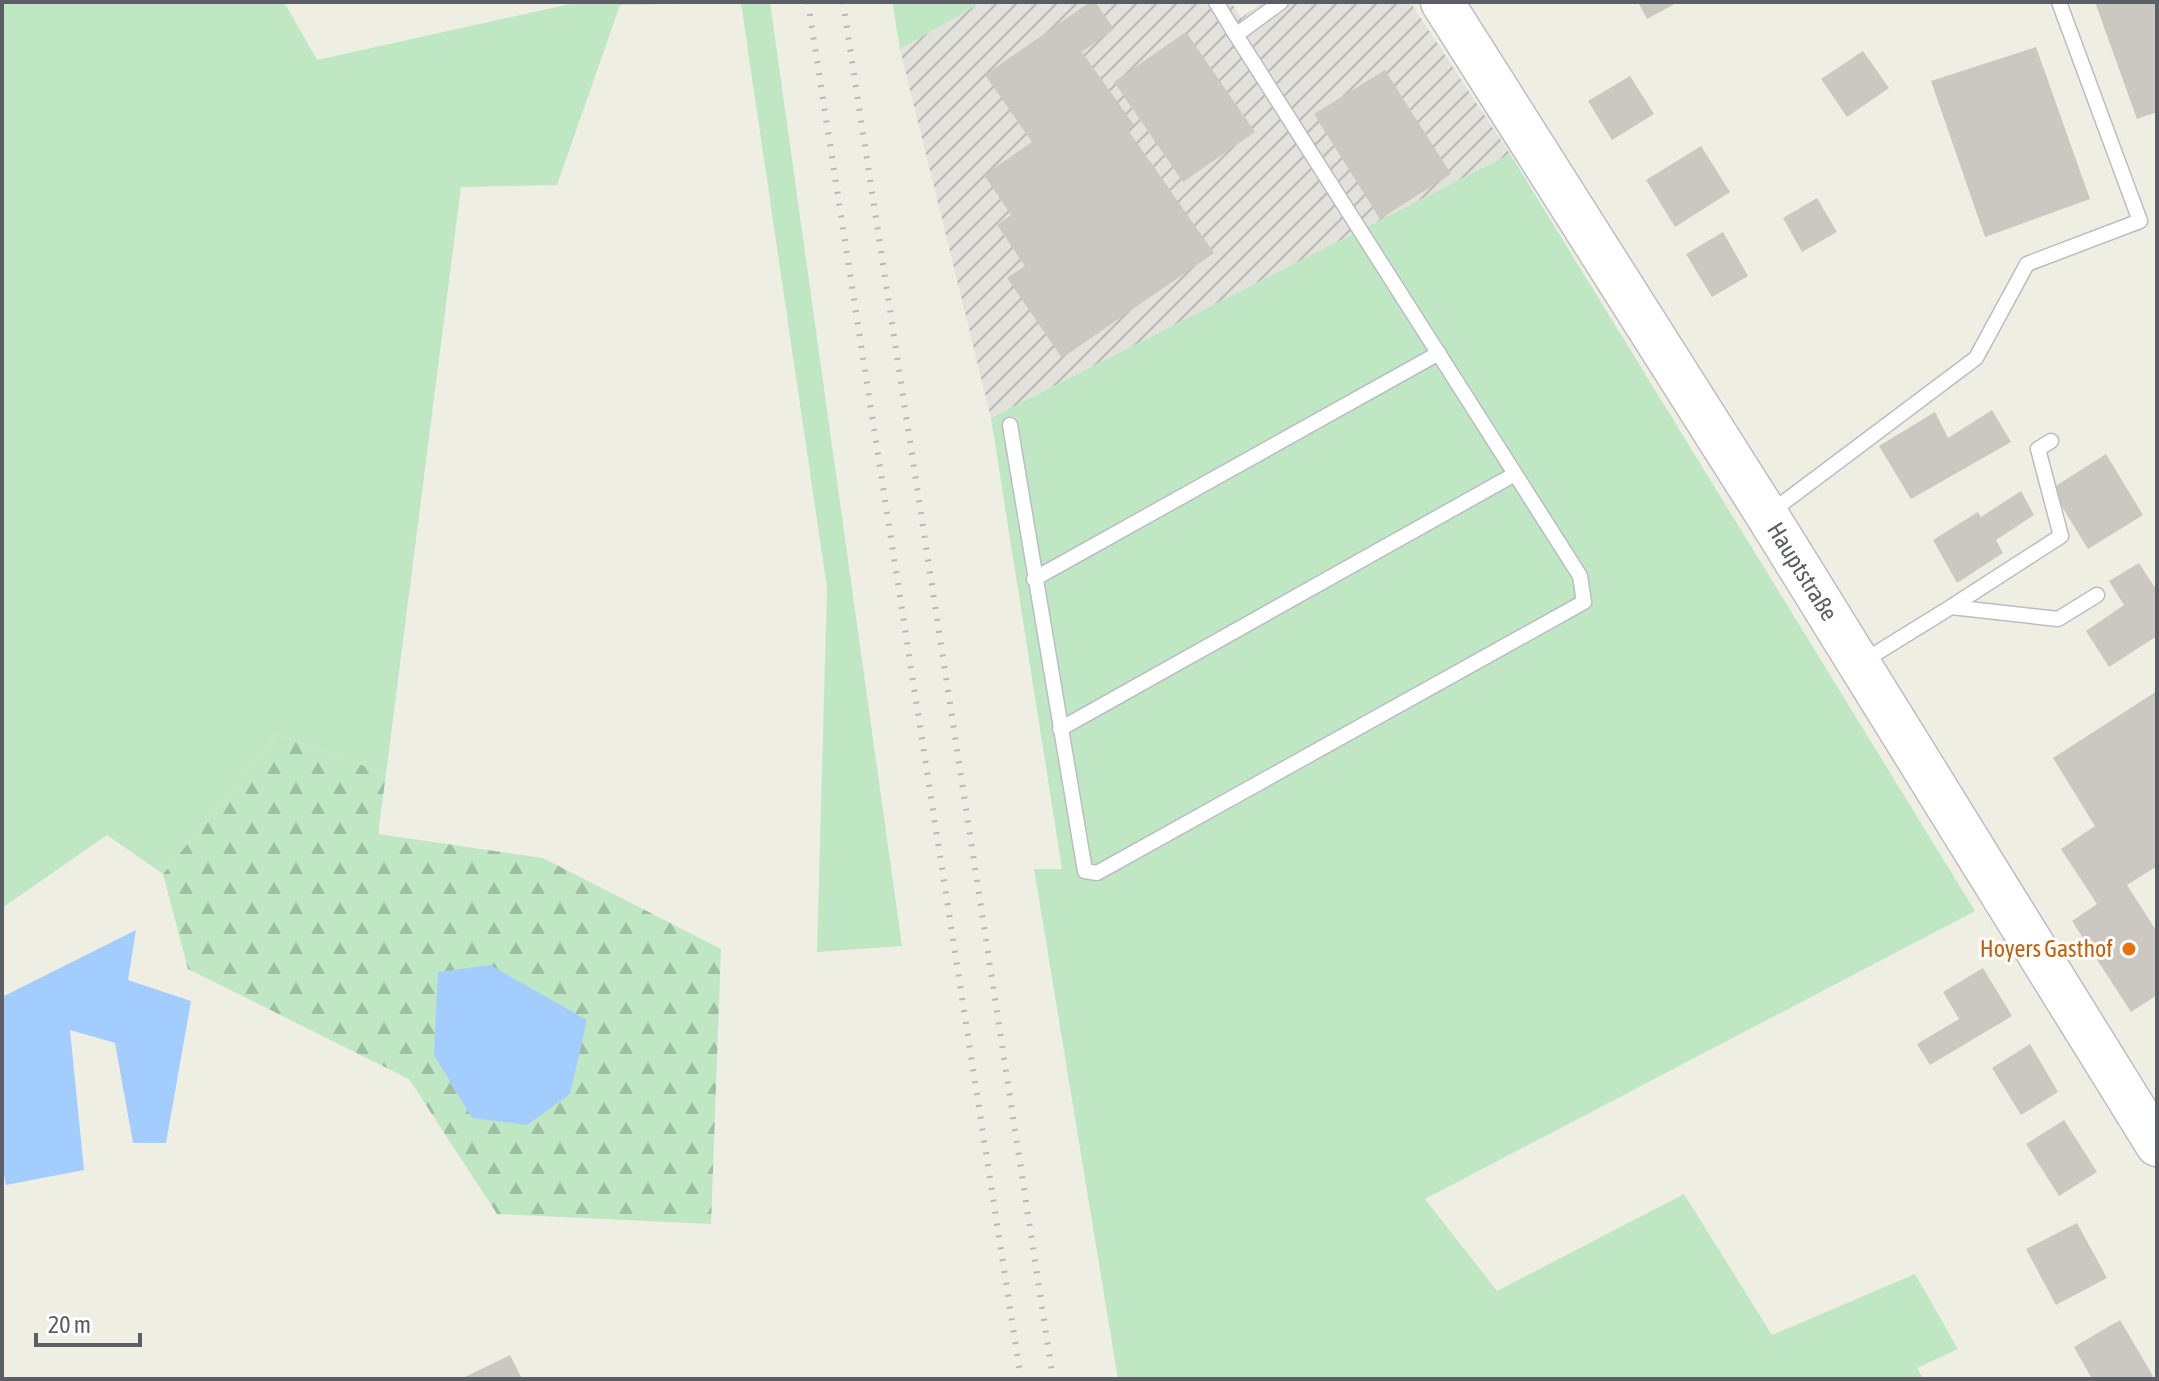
<svg xmlns="http://www.w3.org/2000/svg" width="2159" height="1381" font-family="'Asap Condensed',sans-serif">
	<style>
		.industrial { fill: url(#industrial-furrows) }
		.grass { fill: #bfe7c4 }
		.forest { fill: url(#forest-firs) }
		.water { fill: #a3cdff }
		.building { fill: #cac8c1 }
		.lines { fill: none; stroke-linecap: round; stroke-linejoin: round }
		.lane-casing { stroke: #bbbdc3; stroke-width: 17 }
		.secondary-casing { stroke: #bcbec5; stroke-width: 45 }
		.lane { stroke: #fff; stroke-width: 14 }
		.secondary { stroke: #fff; stroke-width: 42 }
		.rail { stroke: #b7b8b8; stroke-width: 6; stroke-dasharray: 2 10; stroke-linecap: butt }
		.food-dot { fill: #e8710a; stroke: #fff; stroke-width: 3 }
		.labels { text-anchor: middle; stroke-width: 6; stroke-linejoin: round; paint-order: stroke }
		.street-label { font-size: 24px; fill: #5b5f65; stroke: #fff }
		.food-label { font-size: 24px; fill: #c56008; stroke: #fff; text-anchor: end }
	</style>
	<defs>
		<pattern id="industrial-furrows" width="10" height="10" patternUnits="userSpaceOnUse" patternTransform="scale(2)"><rect width="10" height="10" fill="#e2e1db"/><path d="M-1 1l2-2M0 10L10 0M9 11l2-2" fill="none" stroke="#babab5"/></pattern>
		<pattern id="forest-firs" width="22" height="20" patternUnits="userSpaceOnUse" patternTransform="scale(2)"><rect width="22" height="20" fill="#bfe7c4"/><path d="M5 1l3.5 6h-7zM16 11l3.5 6h-7z" fill="#9ebea3"/></pattern>
	</defs>
	<rect width="100%" height="100%" fill="#efeee3"/>
	<path class="industrial" d="M982,2H1231L1241,18L1263,2H1410L1510,154L991,418L900,49Z"/>
	<path class="grass" d="M2,2H284L317,60L579,2H770L902,946L817,952L827,588L741,3L620,5L557,185L461,187L386,774L277,734L163,874L107,835L2,908Z
		M892,2H982L900,49Z
		M1510,154L1975,911L1425,1199L1497,1291L1684,1194L1772,1335L1915,1274L1958,1349L1917,1368L1923,1379H1118L1034,869H1062L991,418Z"/>
	<path class="forest" d="M277,734L386,774L378,834L543,858L721,949L711,1224L497,1214L409,1079L188,969L163,874Z"/>
	<path class="water" d="M136,930L128,980L191,1001L166,1143H133L115,1043L70,1030L84,1170L6,1185L2,1165V997Z
		M490,965L587,1020L570,1094L527,1125L472,1118L434,1055L438,972Z"/>
	<path class="building" d="M1090,2H1095L1114,29L1082,52L1134,125L1128,130L1214,253L1062,358L1007,278L1025,266L997,225L1011,215L984,175L1032,142L985,75Z
		M1638,2H1678L1647,19Z
		M2095,2H2157V112L2137,119Z
		M1186,32L1255,132L1183,182L1114,82Z
		M2036,47L2090,199L1985,237L1931,81Z
		M1863,51L1889,88L1847,117L1821,79Z
		M1385,70L1451,174L1380,219L1314,114Z
		M1630,76L1654,114L1612,140L1588,101Z
		M1701,146L1730,192L1675,227L1646,180Z
		M1817,198L1837,232L1802,252L1783,218Z
		M1723,232L1748,276L1712,297L1686,254Z
		M1992,410L2011,442L1911,499L1879,446L1935,412L1948,438Z
		M2106,454L2143,515L2088,549L2051,489Z
		M2021,491L2034,515L1996,540L2003,553L1957,583L1933,540L1978,512L1981,517Z
		M2139,563L2157,591V636L2109,667L2086,631L2124,605L2109,581Z
		M2157,691V866L2127,885L2157,932V995L2131,1012L2072,921L2097,904L2061,849L2095,826L2053,758Z
		M1983,968L2012,1016L1930,1065L1917,1044L1959,1019L1943,992Z
		M2030,1044L2058,1092L2021,1115L1992,1068Z
		M2064,1120L2097,1172L2059,1196L2026,1144Z
		M2077,1223L2107,1278L2056,1305L2026,1249Z
		M2120,1320L2153,1376L2148,1379H2092L2074,1347Z
		M510,1355L522,1379H461Z"/>
	<g class="lines">
		<g class="lane-casing">
			<path id="lane" d="M1216,2L1236,35
				M1010,425L1085,871L1097,873L1584,602L1580,576L1236,35L1281,2
				M1771,512L1976,358L2027,264L2140,221L2059,2
				M1034,579L1439,353
				M1951,607L2061,536L2038,449L2051,441
				M1862,662L1951,607L2058,619L2097,595
				M1060,729L1515,474"/>
		</g>
		<g class="secondary-casing">
			<g id="secondary">
				<path id="s1" d="M1442,2L1767,515L2157,1145"/>
			</g>
		</g>
		<use href="#lane" class="lane"/>
		<use href="#secondary" class="secondary"/>
		<path class="rail" d="M808,2L1021,1379
			M843,2L1053,1379"/>
	</g>
	<circle class="food-dot" cx="2129" cy="949" r="8"/>
	<g class="labels">
		<g class="street-label">
			<text dy="8" stroke="none"><textPath href="#s1" startOffset="674">Hauptstraße</textPath></text>
		</g>
		<g class="food-label">
			<text x="2113" y="957">Hoyers Gasthof</text>
		</g>
	</g>
	<rect width="2159" height="1381" fill="none" stroke="#5b5f65" stroke-width="8"/>
	<path d="M36 1333v12h104v-12" fill="none" stroke="#5b5f65" stroke-width="4"/>
	<text x="48" y="1333" font-size="24" fill="#5b5f65" stroke="#ffffff" stroke-width="6" paint-order="stroke">20 m</text>
</svg>
